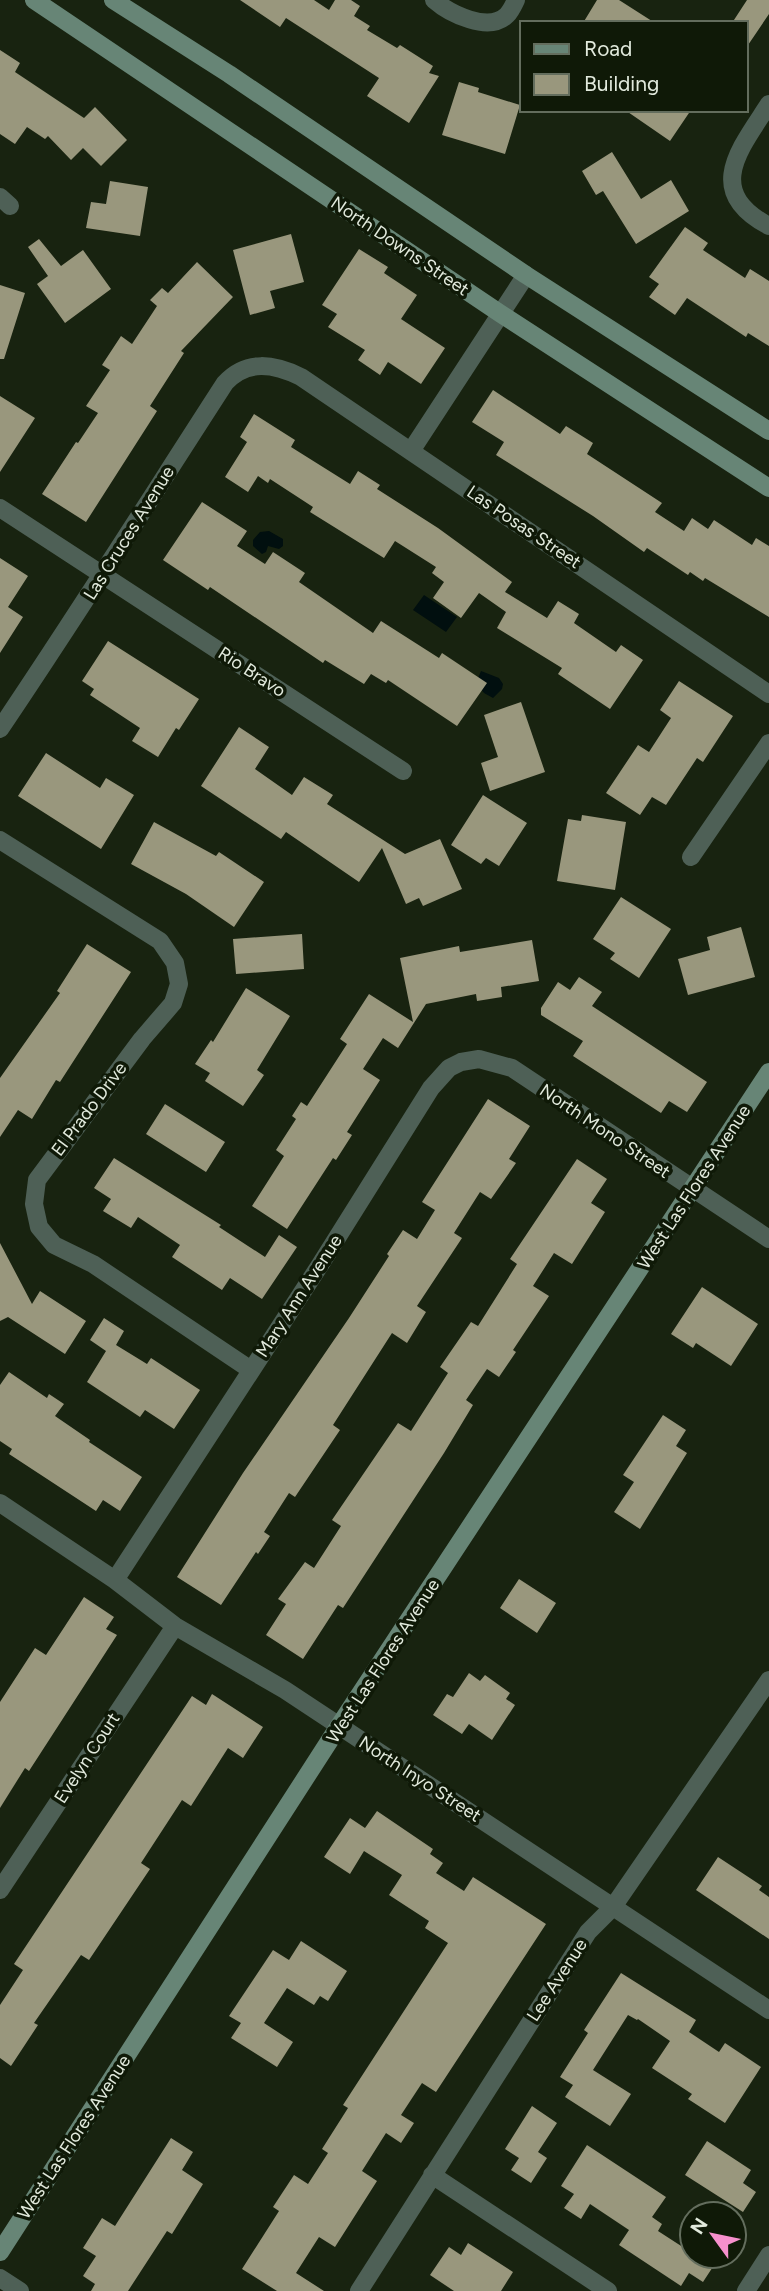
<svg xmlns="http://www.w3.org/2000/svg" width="769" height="2291" font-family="Figtree,sans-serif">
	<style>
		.water { fill: #010f0f }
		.building { fill: #99977d }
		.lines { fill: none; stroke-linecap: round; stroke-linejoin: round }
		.street { stroke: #4e6056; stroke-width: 18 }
		.secondary { stroke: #678576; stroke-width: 18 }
		.labels { text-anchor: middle; stroke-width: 7; stroke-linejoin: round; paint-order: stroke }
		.street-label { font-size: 18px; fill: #e2eadd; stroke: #0f1907 }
	</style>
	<rect width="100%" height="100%" fill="#182310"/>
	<path class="water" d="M269,531L283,539V546L279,549L268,546L266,552L262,554L253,546V540L260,532Z
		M424,595L457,617L446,632L413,610Z
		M481,671L499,678L503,684L502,689L493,698L484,693L476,683Z"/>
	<path class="building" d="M240,0H314L329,10L335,0H351L360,6L354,16L370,26L367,30L397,48L400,45L433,66L429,73L439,76L409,123L367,96L379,78L286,18L280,27Z
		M597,0H619L655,23H583Z
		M747,0H769V14L746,48V23H732Z
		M0,50L20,63L15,72L84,118L95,107L127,140L101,166L83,148L71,160L48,136L45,139L27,127L15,144L0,134Z
		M459,82L479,88L478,92L520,105L505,154L442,135Z
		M625,110H691L670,141Z
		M612,152L641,199L671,180L689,211L636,244L603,191L596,195L582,171Z
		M110,181L148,187L140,236L86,228L91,202L106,204Z
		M685,227L708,243L703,250L745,278L750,269L769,281V346L748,333L746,337L687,298L675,315L649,297L659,284L649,277Z
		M291,234L304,282L270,291L275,308L250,315L233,250Z
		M39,239L61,266L83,250L111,289L65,323L37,284L48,276L28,247Z
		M359,249L388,267L384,273L417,295L401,319L445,348L421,384L388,362L380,375L358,360L365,350L328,327L337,314L322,305Z
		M197,262L233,297L181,351L184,353L150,406L157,411L86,522L42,494L76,442L78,443L98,413L86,406L110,370L102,365L121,336L132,344L157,306L150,300L162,288L168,293Z
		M0,285L25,293L4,359H0Z
		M493,390L560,434L566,426L593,443L587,454L662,503L655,512L684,531L692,518L708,529L714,520L752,545L756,538L769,546V617L705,578L703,581L690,572L688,575L647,548L644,552L593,516L496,455L504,442L472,422Z
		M0,396L35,418L0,472Z
		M254,414L295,440L291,447L350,484L358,471L380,485L377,489L438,528L512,582L505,592L547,618L558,601L579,614L574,623L616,652L621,645L643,660L610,709L558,674L562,668L497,628L506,612L479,593L461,618L433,598L444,582L432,573L436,567L395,541L384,558L310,512L313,507L270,479L268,483L258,476L248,492L225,477L247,442L240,437Z
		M202,502L247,531L237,546L265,564L273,552L305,573L299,582L373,633L381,621L439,658L442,653L487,683L457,726L388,680L386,683L371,674L364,684L325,660L323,663L210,587L208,590L163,560Z
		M0,558L28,576L8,607L23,617L0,653Z
		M108,641L199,699L179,730L176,728L158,757L132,741L140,728L90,695L94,689L82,681Z
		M679,681L733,716L703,762L697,758L666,805L652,797L640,815L606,793L638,745L649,752L671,718L660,710Z
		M521,702L545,772L490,791L481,763L498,757L484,715Z
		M239,727L269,747L255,769L292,795L304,777L333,795L327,804L405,854L440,839L462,889L423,906L419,898L406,904L382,848L359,882L286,832L281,839L201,786Z
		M46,753L100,788L106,778L134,795L101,849L18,796Z
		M483,795L527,823L499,866L486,858L481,864L451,845Z
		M582,815L626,822L615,890L557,881L568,819L581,821Z
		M154,822L216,856L219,852L264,882L234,927L186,894L131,864Z
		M621,897L671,929L639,978L610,959L615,953L593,939Z
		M741,927L755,977L688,995L678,959L710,950L707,937Z
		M302,934L304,969L236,974L233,939Z
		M532,940L539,981L501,987L502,997L477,1001L476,994L426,1004L398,1048L383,1038L363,1069L380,1080L347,1132L352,1135L336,1160L333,1158L287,1229L252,1206L284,1156L276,1150L296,1119L292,1116L301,1102L307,1106L347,1044L340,1039L369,994L413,1022L400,958L459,946L460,952Z
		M87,944L131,972L60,1082L56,1080L32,1119L18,1110L0,1137V1078L60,993L57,991Z
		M579,977L602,992L592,1006L707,1082L687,1112L669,1101L661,1113L573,1056L583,1041L541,1015V1008L558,982L570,990Z
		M246,988L290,1016L257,1070L264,1075L243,1106L205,1081L210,1073L195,1064L211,1040L213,1042Z
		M488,1099L530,1126L509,1159L516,1163L491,1199L480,1192L454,1233L462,1238L417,1306L426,1312L407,1343L392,1333L333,1425L340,1430L295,1497L289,1493L264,1532L270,1536L258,1554L256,1552L221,1605L177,1577L243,1473L349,1318L389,1256L387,1254L403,1230L417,1239L435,1210L422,1202Z
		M165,1104L225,1142L206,1172L146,1134Z
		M114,1158L221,1225L219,1227L265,1257L279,1235L297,1247L262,1299L230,1278L222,1290L172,1257L180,1245L138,1217L131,1228L103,1211L111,1199L94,1188Z
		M577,1159L607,1179L591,1203L605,1212L572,1264L554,1253L533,1286L549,1296L513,1350L516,1352L499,1377L487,1369L466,1400L473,1405L444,1453L343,1608L338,1605L303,1659L266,1635L286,1604L278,1599L305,1562L314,1568L341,1526L332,1520L398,1423L411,1431L448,1373L440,1367L471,1322L478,1326L517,1264L510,1259Z
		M0,1243L32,1304L40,1291L86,1321L65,1354L8,1317L0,1321Z
		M702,1287L758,1324L731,1366L696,1343L693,1348L671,1334Z
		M104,1318L124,1331L116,1345L147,1364L151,1358L200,1390L174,1429L145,1410L140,1417L87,1382L106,1351L90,1340Z
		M9,1372L47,1398L49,1394L64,1404L55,1416L90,1440L89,1442L142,1477L120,1511L103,1500L96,1511L9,1454L12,1449L0,1441V1385Z
		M663,1415L686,1430L676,1446L687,1453L640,1529L614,1512L634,1482L623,1475Z
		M519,1579L556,1603L537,1633L500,1608Z
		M84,1597L114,1617L106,1629L117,1635L29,1771L25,1768L0,1808V1702L35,1648L46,1655Z
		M469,1673L480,1681L485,1675L510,1693L506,1699L515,1705L492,1740L469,1724L462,1734L433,1715L447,1694L453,1697Z
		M212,1694L263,1727L243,1758L228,1748L191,1806L182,1800L141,1863L150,1869L89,1960L81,1955L34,2023L38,2025L11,2066L0,2058V2005L23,1970L14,1964L192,1696L206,1705Z
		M377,1811L433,1849L430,1854L443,1863L436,1873L464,1891L473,1877L546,1924L436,2092L422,2083L401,2115L414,2123L401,2143L386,2133L362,2171L377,2181L335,2247L319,2237L296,2273L324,2291H277L242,2269L279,2211L273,2207L294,2175L308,2184L328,2153L322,2149L348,2108L343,2105L448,1943L425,1928L429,1921L389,1895L402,1875L364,1851L350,1874L324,1857L350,1818L365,1828Z
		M718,1857L762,1886L759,1890L769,1897V1939L696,1890Z
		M301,1941L347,1971L328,2001L320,1996L314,2005L287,1988L264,2023L293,2042L277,2067L231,2038L241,2023L229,2016L273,1950L289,1960Z
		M621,1973L696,2020L689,2032L719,2052L725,2043L761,2067L725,2123L688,2099L692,2094L652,2068L670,2041L638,2019L637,2020L628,2015L593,2070L631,2094L610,2126L565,2097L573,2085L560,2077L588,2033L584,2030Z
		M532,2106L557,2123L538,2152L547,2158L531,2183L511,2170L519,2158L505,2149Z
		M171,2138L193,2152L182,2170L203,2184L172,2234L167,2231L128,2291H91L95,2284L83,2276L96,2256L83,2248L102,2218L115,2226Z
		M707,2141L751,2170L743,2183L756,2192L743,2212L685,2175Z
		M587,2145L666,2197L652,2217L662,2224L658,2231L692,2253V2256H720L703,2282L689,2273L681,2286L619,2245L629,2230L590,2204L581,2219L564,2208L574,2194L561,2186Z
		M468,2243L513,2272L501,2291H454L430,2275L449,2247L461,2255Z"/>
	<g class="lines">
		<path class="street" d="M434,0C450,14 489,33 507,15C511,11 514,4 516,0
			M769,104C740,149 703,191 769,226
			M0,197L10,206
			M411,451L526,275
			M0,508L403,771
			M0,729C77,615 150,499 225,383C247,359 274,364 301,377L769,694
			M0,840L160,941L175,963L179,984L173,1003L142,1039L37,1180L34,1204L39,1227L54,1245L93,1264L251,1370
			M691,857L769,743
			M0,1503L115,1580L175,1626L285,1690L769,2010
			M115,1580L320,1265L431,1088L449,1068L461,1062L479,1059L512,1068L769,1239
			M0,1890L175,1626
			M432,2175L608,2291
			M0,2278L20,2291
			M359,2291L588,1932L613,1907L769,1680
			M746,2291L769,2255"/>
		<path class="secondary" d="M34,0L501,314L769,488
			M113,0L229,74L526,275L769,431
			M0,2252L339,1726L769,1072"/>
	</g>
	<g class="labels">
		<g class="street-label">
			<text transform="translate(400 246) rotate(34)" y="6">North Downs Street</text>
			<text transform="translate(524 527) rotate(34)" y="6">Las Posas Street</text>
			<text transform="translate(129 533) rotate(-58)" y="6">Las Cruces Avenue</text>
			<text transform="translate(252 672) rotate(33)" y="6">Rio Bravo</text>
			<text transform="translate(89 1109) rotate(-53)" y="6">El Prado Drive</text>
			<text transform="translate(605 1131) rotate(34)" y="6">North Mono Street</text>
			<text transform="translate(694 1187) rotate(-57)" y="6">West Las Flores Avenue</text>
			<text transform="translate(299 1296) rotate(-57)" y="6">Mary Ann Avenue</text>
			<text transform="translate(383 1661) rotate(-57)" y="6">West Las Flores Avenue</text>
			<text transform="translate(87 1758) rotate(-57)" y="6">Evelyn Court</text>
			<text transform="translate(420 1779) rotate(33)" y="6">North Inyo Street</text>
			<text transform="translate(557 1980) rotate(-57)" y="6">Lee Avenue</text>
			<text transform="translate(74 2137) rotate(-57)" y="6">West Las Flores Avenue</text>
		</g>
	</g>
	<rect x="520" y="21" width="228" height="91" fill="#0f1907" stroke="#636d5d" stroke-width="2"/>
	<rect x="534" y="44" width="35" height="10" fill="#678576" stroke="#636d5d" stroke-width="2"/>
	<text x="584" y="56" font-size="21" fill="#e2eadd">Road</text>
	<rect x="534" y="74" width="35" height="21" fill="#99977d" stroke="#636d5d" stroke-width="2"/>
	<text x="584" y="91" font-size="21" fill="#e2eadd">Building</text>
	<g transform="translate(713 2235) rotate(303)"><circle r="33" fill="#0f1907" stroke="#636d5d" stroke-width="2"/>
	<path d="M0-5L12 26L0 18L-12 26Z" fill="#f790cd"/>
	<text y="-10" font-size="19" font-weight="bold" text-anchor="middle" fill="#e2eadd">N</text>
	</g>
</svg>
